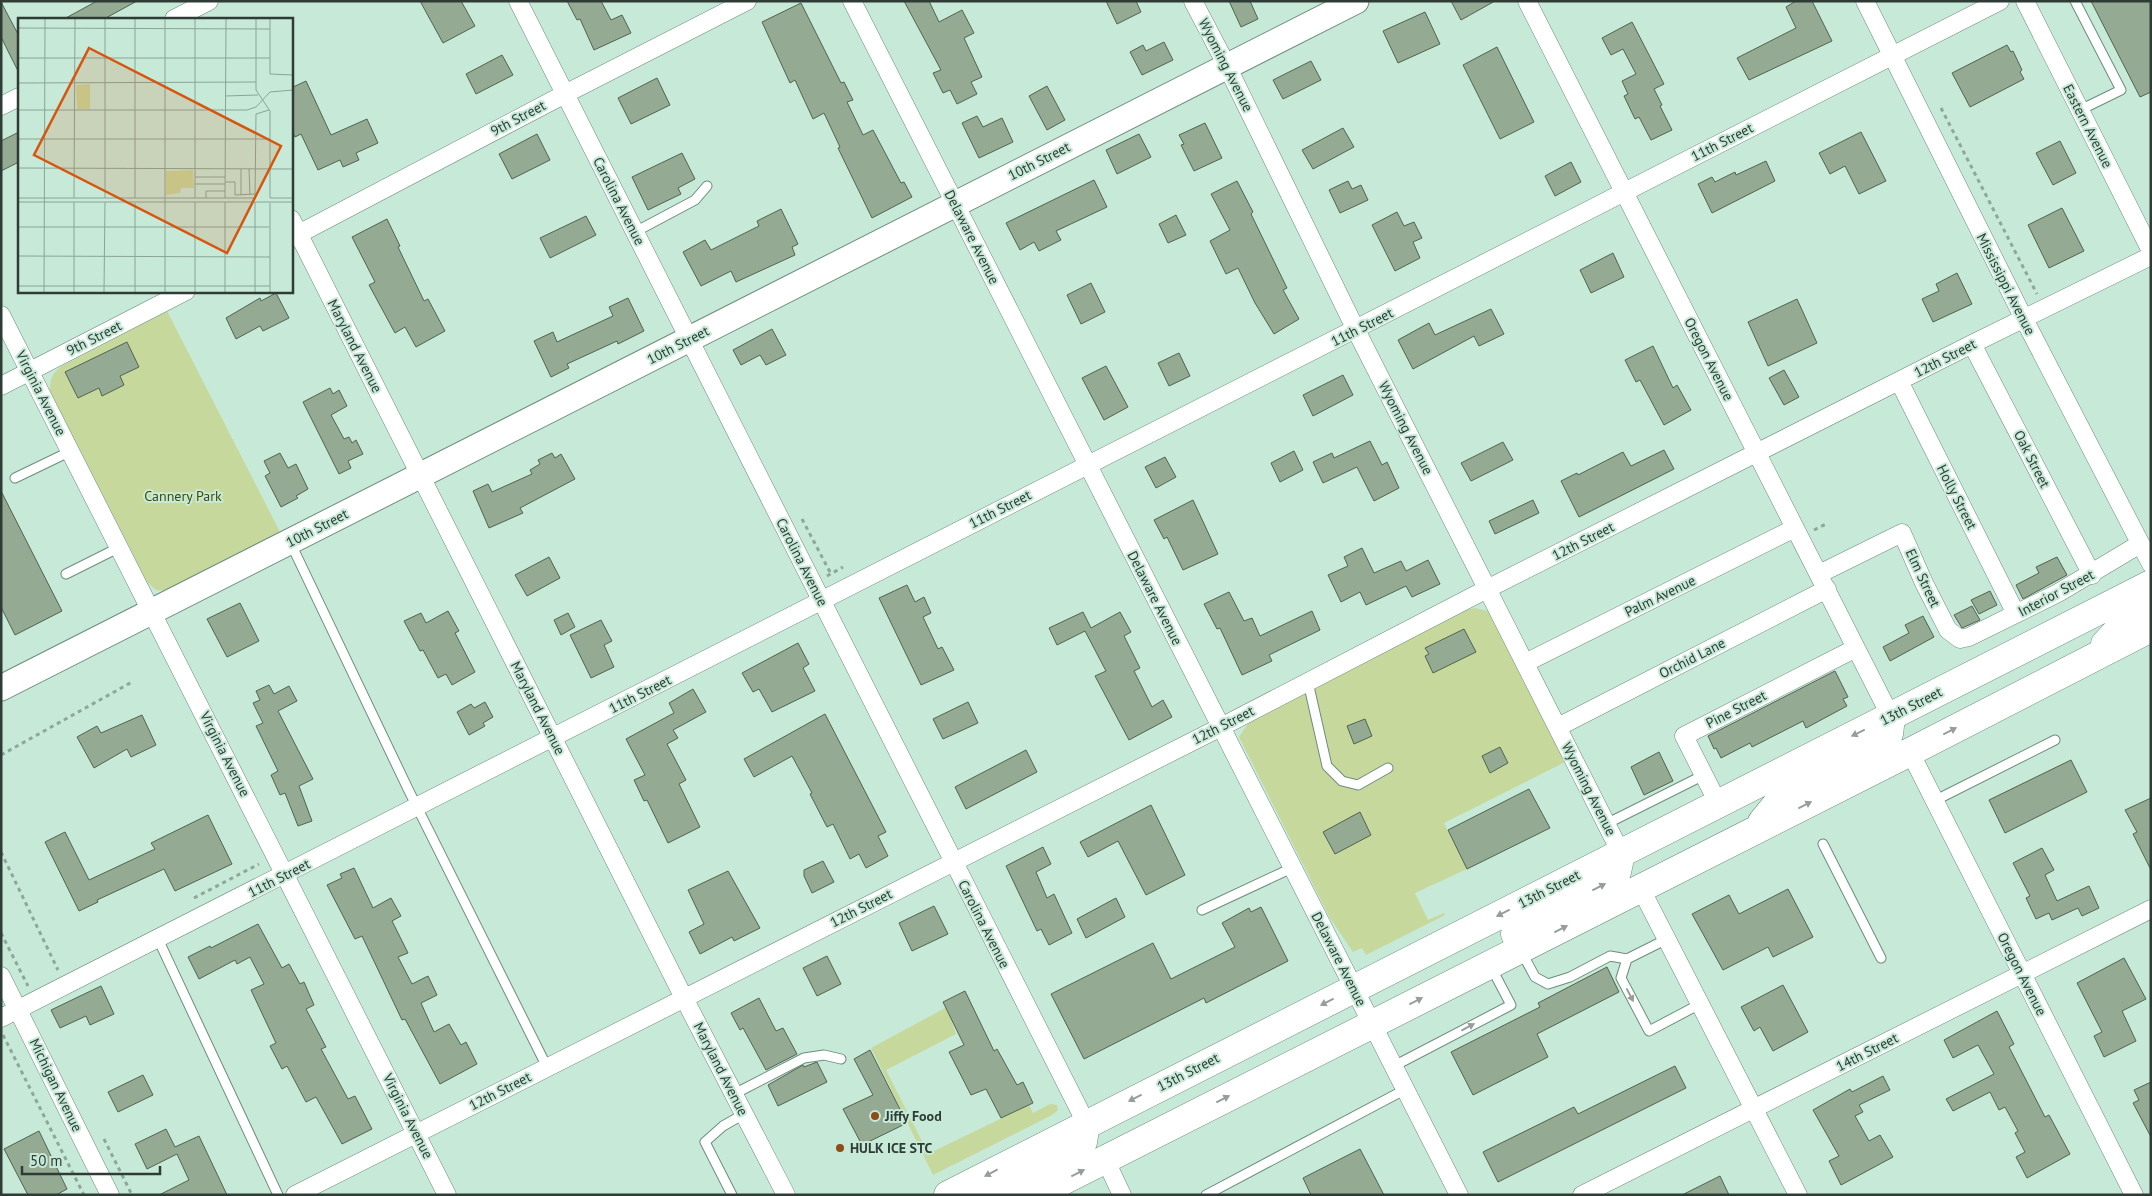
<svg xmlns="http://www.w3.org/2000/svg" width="2152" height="1196" font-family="'PT Sans',sans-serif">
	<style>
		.green { fill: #c6d89b }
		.building { fill: #94aa92; stroke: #50644e }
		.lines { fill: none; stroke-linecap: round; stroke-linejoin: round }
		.lane-casing { stroke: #6d8d7e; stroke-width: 11 }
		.street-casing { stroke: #6d8d7e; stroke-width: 19 }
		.secondary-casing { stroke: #6d8d7e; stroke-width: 27 }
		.highway-casing { stroke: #6d8d7e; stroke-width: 29 }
		.path { stroke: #8da79a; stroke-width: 3; stroke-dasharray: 4 4; stroke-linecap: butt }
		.lane { stroke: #fff; stroke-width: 9 }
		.street { stroke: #fff; stroke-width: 18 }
		.secondary { stroke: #fff; stroke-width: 25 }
		.highway { stroke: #fff; stroke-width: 28 }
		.oneway { fill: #979e9a }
		.poi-dot { fill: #8d4d17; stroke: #c7e9d8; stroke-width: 2 }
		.labels { text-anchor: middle; stroke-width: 4; stroke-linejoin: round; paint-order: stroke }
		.street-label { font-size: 14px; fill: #2f3c36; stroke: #c7e9d8 }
		.park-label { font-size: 14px; fill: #3d4b03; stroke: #c7e9d8 }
		.poi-label { font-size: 14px; font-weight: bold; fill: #2f3c36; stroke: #c7e9d8; text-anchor: start }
		.inset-road { fill: none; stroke: #8aa497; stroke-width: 1 }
		.view { fill: #d65610; fill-opacity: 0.15; stroke: #d65610; stroke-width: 2.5 }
		.inset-edge { fill: none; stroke: #2f3c36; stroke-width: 2.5 }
	</style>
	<rect width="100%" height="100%" fill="#c7e9d8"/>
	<path class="green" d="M167,311L281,534L168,591L156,590L147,582L50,391C50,379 52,373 62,366Z
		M1475,608L1488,611L1495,624L1565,762L1444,823L1467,869L1415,893L1428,920L1444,913L1445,915L1366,955L1362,948L1353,952L1330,918L1239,737L1249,722L1466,610Z
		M947,1007L956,1034L886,1070L927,1151L930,1153L1029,1105L1033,1113L1050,1104L1057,1105L1058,1110L1052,1115L933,1175L871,1048Z"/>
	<path class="building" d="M97,1H137L104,19H64Z
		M420,1H461L475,26L443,43Z
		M567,1H601L611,20L622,15L631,33L594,50L580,19L577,20Z
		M904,1H929L939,22L962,10L974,33L964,38L982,77L971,82L977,94L957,104L950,90L943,93L933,73L941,70Z
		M1106,1H1136L1141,12L1117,24Z
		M1229,1H1250L1258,19L1241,27Z
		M1451,1H1495L1461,20Z
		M1796,1H1812L1832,41L1749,80L1737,58L1796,28L1786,7Z
		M2091,1H2151V92L2140,97Z
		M1,2L19,36V73L1,37Z
		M801,3L841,83L844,82L853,100L847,102L863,135L873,130L901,183L904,182L912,197L872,218L838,148L840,147L824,113L813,119L795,80L790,83L762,22Z
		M1425,12L1440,44L1398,63L1383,31Z
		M1632,22L1664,84L1654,89L1662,105L1660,106L1672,130L1651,140L1639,117L1635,119L1624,96L1628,94L1622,81L1636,74L1623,49L1611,55L1602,38Z
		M1164,42L1173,60L1142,75L1130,52L1143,45L1146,51Z
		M2007,45L2011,52L2013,51L2022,70L2020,72L2024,79L1970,107L1952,73Z
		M1497,47L1534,122L1500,139L1463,65Z
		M502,55L513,75L476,94L466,74Z
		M1311,61L1321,80L1283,99L1273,80Z
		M657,78L670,105L631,124L618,98Z
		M306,81L331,135L367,119L378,143L356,153L359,160L343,167L340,160L318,170L301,134L295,137L291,128V88Z
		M1047,86L1065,120L1047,130L1029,96Z
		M977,116L983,127L1002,118L1013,142L979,158L962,123Z
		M1205,123L1222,158L1194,171L1181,145L1184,144L1179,135Z
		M1343,128L1354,147L1313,169L1302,150Z
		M19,132V162L1,171V141Z
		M1861,132L1886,181L1859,194L1845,166L1830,174L1819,153Z
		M537,134L550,160L512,179L499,154Z
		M1139,134L1151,157L1117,174L1106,150Z
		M2060,141L2076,173L2053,185L2036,153Z
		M682,153L695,179L678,188L681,194L648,210L632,177Z
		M1766,161L1775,181L1712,213L1698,184L1712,177L1715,182L1735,172L1736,175Z
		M1571,162L1581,182L1555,196L1545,176Z
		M1094,180L1107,207L1056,231L1061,240L1039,251L1034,242L1020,250L1006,223Z
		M1237,181L1253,212L1251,214L1287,288L1283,290L1299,319L1274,334L1255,303L1238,268L1226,274L1210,241L1230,230L1211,194Z
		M1348,181L1352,189L1361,185L1368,200L1340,213L1329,190Z
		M2062,208L2084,251L2049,268L2028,225Z
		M781,209L798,244L792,247L795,255L736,282L731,271L701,286L683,252L705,240L711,250L759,226L757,221Z
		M1397,212L1404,226L1414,222L1422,238L1413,242L1420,258L1395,271L1372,225Z
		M1176,215L1186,235L1168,243L1159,224Z
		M586,216L596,235L550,258L540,238Z
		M387,219L400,246L398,247L424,301L428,299L445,331L416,347L405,327L395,333L369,285L375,282L352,237Z
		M1613,253L1624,277L1591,293L1580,270Z
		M1957,273L1972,304L1933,322L1922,299L1939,291L1936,284Z
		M1091,283L1105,312L1081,324L1067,295Z
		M276,293L289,318L263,331L260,326L236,339L226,318L260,298L261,301Z
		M628,298L644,331L618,344L617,341L567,364L569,368L551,377L534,341L553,332L557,342L613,316L609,307Z
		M1797,299L1817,343L1768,366L1748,322Z
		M1491,309L1504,334L1479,346L1474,336L1413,369L1398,340L1429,323L1435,335Z
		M772,329L786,355L766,365L760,355L741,365L733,350Z
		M127,342L139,367L120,376L124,385L102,396L99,388L78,398L65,372Z
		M1653,346L1673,388L1677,385L1691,410L1664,425L1640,380L1636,382L1625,360Z
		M1179,353L1190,376L1169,386L1158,363Z
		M1106,366L1128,407L1104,420L1082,378Z
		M1784,370L1799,397L1784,405L1769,378Z
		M1343,375L1353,395L1313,416L1303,395Z
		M330,388L333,394L339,390L347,406L331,415L344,439L349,437L352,443L356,440L363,454L348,461L351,468L339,474L303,402Z
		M1370,441L1382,465L1387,462L1399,488L1374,501L1357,467L1323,483L1313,462L1332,453L1334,458Z
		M1503,442L1513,460L1471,481L1461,463Z
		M1664,450L1674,469L1579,517L1561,481L1577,473L1578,475L1623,452L1631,466Z
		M1294,451L1303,470L1280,482L1271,463Z
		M280,453L288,468L296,464L308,489L296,496L298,498L281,507L265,476L270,473L264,461Z
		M552,453L555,458L561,454L575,479L520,508L523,513L489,528L473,491L488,484L492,492L532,474L530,470L540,464L538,460Z
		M1165,457L1176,477L1156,488L1145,467Z
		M1,491L62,611L15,635L1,607Z
		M1193,500L1218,554L1183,570L1167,537L1164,539L1154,520Z
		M1533,500L1539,513L1495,534L1489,521Z
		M1362,548L1374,573L1401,561L1406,571L1428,560L1440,584L1412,597L1406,586L1366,605L1360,592L1341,602L1328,575L1348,566L1344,557Z
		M549,557L560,578L527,596L515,575Z
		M2057,557L2067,575L2023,599L2016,585L2039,573L2036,567Z
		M907,585L915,602L924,597L931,613L923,617L938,649L942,647L954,670L921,685L879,598Z
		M1990,591L1997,605L1979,614L1971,600Z
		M1229,592L1244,621L1252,618L1260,636L1312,611L1320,630L1269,655L1272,661L1242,675L1220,628L1217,629L1204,604Z
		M240,603L259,641L227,657L207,619Z
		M1972,606L1980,620L1962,628L1954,615Z
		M448,611L459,631L455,633L475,672L452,685L446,674L438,678L423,650L420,651L404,621L421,613L426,623Z
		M1083,612L1091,628L1120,612L1131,632L1124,636L1140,668L1134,671L1152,707L1163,700L1172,717L1129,740L1095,676L1106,671L1085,631L1057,645L1049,628Z
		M568,613L575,627L561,635L554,620Z
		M1923,616L1934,637L1890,661L1883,647L1909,633L1905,625Z
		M601,620L612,641L604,645L614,667L591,678L570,635Z
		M1464,629L1476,652L1433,673L1425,656L1429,654L1425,648Z
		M798,643L809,664L803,668L815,691L772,712L759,689L753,692L742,673Z
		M1835,671L1848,697L1843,699L1847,706L1806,728L1803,721L1752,747L1750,743L1721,758L1716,748L1714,749L1708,736Z
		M269,685L274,694L289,686L297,701L278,711L313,779L299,786L312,821L298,826L285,793L280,795L271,775L278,771L256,726L263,723L253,703L260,700L256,691Z
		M693,689L706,712L673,730L678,738L667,744L686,780L679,784L700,827L668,843L647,800L644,801L634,780L645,775L626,739L674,713L669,703Z
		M485,702L493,717L483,723L485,726L469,735L457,712L471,704L474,708Z
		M968,702L978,723L943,739L933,719Z
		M825,714L886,832L878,836L888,856L866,868L859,854L850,859L833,824L827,827L810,794L812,793L792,756L754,777L744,759Z
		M142,715L156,745L131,757L127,749L94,768L77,737L97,726L101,733Z
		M1365,719L1372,736L1354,744L1347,726Z
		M1500,747L1508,763L1490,773L1482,756Z
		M1026,750L1037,772L966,809L955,787Z
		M1659,752L1673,781L1644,795L1631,767Z
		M2071,760L2087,792L2005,833L1989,800Z
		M1529,789L1550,828L1467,869L1448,830Z
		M2151,798V870L2133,834L2137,832L2125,810Z
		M1151,805L1185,875L1146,895L1118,841L1088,857L1080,842Z
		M1360,812L1371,835L1335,854L1323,832Z
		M208,815L232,864L175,891L164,869L97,900L98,902L79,911L45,842L65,832L89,880L155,849L151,843Z
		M1043,847L1051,864L1036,872L1047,898L1054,894L1072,933L1049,945L1041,929L1037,931L1006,866Z
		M2042,848L2054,870L2045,875L2057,901L2089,886L2099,908L2082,916L2078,908L2052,920L2049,913L2036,919L2026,898L2030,896L2013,863Z
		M823,861L834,882L812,893L804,876V870Z
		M354,868L373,908L391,898L401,916L392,921L408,953L398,957L412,984L428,976L437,995L421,1003L434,1032L449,1024L461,1045L466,1042L477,1064L440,1084L405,1019L402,1020L362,936L355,939L327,885L342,878L340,874Z
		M728,871L760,928L734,941L732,937L700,954L689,932L704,924L688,890Z
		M1788,889L1813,937L1773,957L1768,947L1723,970L1692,914L1729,895L1739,914Z
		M1116,898L1125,917L1086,938L1077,919Z
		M934,906L948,934L912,951L899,923Z
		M1261,907L1288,961L1206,1003L1204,998L1084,1059L1051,994L1153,943L1171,979L1235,947L1222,923L1249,908L1251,912Z
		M258,924L282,968L289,964L300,984L304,982L314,1005L306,1009L326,1047L321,1049L348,1099L355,1096L372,1129L342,1144L316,1097L306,1102L287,1066L282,1069L270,1046L276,1043L251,990L264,984L250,957L237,964L235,960L199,979L188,957L210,946L211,948Z
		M827,956L841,984L817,996L803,968Z
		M2124,958L2146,999L2122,1011L2136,1041L2104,1057L2094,1036L2102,1032L2077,983Z
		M1607,967L1619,992L1537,1034L1548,1057L1473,1095L1451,1052L1540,1007L1538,1003Z
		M1783,985L1808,1032L1773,1051L1760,1027L1754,1031L1741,1007Z
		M101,986L114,1014L90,1025L86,1016L60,1028L51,1010Z
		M965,991L994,1051L997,1049L1017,1085L1023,1082L1033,1103L1001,1118L986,1089L971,1095L949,1052L964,1045L943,1002Z
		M759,998L776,1031L783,1028L797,1054L766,1070L743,1028L740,1030L731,1013Z
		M1997,1011L2014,1044L2009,1047L2045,1117L2049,1115L2070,1154L2027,1178L2016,1157L2025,1152L2015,1133L2018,1131L2005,1107L1999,1110L1990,1092L1953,1111L1946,1099L1994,1074L1978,1045L1953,1058L1944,1040Z
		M870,1050L907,1123L862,1145L843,1109L873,1095L854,1059Z
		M817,1062L827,1082L778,1106L768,1085L803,1065L804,1067Z
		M1675,1066L1686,1088L1498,1182L1483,1152L1574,1107L1578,1114Z
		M143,1075L153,1095L118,1112L108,1092Z
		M1883,1076L1890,1090L1859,1105L1863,1112L1855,1116L1869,1141L1880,1135L1893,1157L1841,1185L1829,1161L1839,1156L1813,1110L1850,1089L1852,1092Z
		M2151,1082V1137L2133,1103L2139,1100L2134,1090Z
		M166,1129L175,1147L199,1136L227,1195H159L189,1180L177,1154L147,1169L135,1144Z
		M39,1131L67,1189L56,1195H28L4,1149Z
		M1360,1149L1384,1195H1311L1303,1178Z
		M1720,1176L1729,1195H1682Z"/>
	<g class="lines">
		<g class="lane-casing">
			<path id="lane" d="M2075,1L2121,90L2080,110
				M635,232L695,200L707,186
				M15,478L71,451
				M291,544L408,789L547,1067
				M66,574L120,547
				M1308,682L1327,766L1342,781L1358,785L1388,768
				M1934,801L2055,740
				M1606,824L1704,775
				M1823,844L1881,958
				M1202,910L1292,868
				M158,939L278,1195
				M1667,939L1627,959L1621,978L1649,1031L1700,1004
				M1521,951L1535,977L1548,984L1570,977L1610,956L1627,959
				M1394,1066L1511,1005L1491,967
				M734,1094L804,1058L824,1055L841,1059
				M732,1195L705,1142L723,1126L744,1114
				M1206,1195L1406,1089"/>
		</g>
		<g class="street-casing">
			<path id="street" d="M518,1L1086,1123
				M852,1L1459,1195
				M1193,1L1227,66L1356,330L1621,853
				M1527,1L1891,717
				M1865,1L2024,319L2151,564
				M2025,1L2151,251
				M174,19L209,1
				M1,106L19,97
				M291,219L684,998L786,1195
				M291,238L565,94L747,1
				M1,315L447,1195
				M1972,344L2092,575
				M1899,381L2016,614
				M1,386L186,291
				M1819,574L1902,533L1924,583L1948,630L1960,639L1969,637L2058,593L2140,544
				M1525,663L1795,528
				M1558,727L1827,589
				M1910,752L2134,1195
				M1718,803L1684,736L1856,648
				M1641,889L1798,1195
				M1,976L110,1195
				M1,1018L2000,1
				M1105,1159L1122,1195
				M295,1195L1221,727L1487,589L1972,344L2151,256
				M1582,1195L2151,909"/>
		</g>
		<g class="secondary-casing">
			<path id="secondary" d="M1,688L1356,1"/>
		</g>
		<g class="highway-casing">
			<path id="highway" d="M2105,644L2130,617L2151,606
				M1762,822L1788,790L1877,746L1889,734L1891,717
				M1515,934L1520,928L1608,883L1617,872L1621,853
				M948,1195L2151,584
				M991,1195L1076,1152L1083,1142L1086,1123
				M1035,1195L1910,752L2151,628"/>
		</g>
		<path class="path" d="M1941,108L2037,294
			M802,519L831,574
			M1814,530L1828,523
			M827,576L843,567
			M1,755L132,682
			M1,852L58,970
			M194,898L259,864
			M1,933L28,986
			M3,1035L84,1195
			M104,1139L132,1195"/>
		<use href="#lane" class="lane"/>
		<use href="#street" class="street"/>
		<use href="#secondary" class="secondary"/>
		<use href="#highway" class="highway"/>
	</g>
	<defs><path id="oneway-solid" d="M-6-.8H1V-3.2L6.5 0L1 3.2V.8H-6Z" transform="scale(1.25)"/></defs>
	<g class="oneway">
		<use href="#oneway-solid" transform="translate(1950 731) rotate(-27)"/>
		<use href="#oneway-solid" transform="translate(1858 733) rotate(154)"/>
		<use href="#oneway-solid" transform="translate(1805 805) rotate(-27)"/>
		<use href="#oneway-solid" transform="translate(1599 887) rotate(-27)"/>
		<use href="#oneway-solid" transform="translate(1503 913) rotate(153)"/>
		<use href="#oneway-solid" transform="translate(1561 929) rotate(-27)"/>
		<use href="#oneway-solid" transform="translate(1630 995) rotate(62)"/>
		<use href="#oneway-solid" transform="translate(1416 1001) rotate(-27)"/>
		<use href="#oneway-solid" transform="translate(1327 1002) rotate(153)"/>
		<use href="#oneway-solid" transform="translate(1468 1027) rotate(-28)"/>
		<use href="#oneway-solid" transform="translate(1135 1098) rotate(153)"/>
		<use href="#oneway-solid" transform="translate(1223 1099) rotate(-27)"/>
		<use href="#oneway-solid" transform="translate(991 1173) rotate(152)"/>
		<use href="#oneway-solid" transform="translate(1078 1173) rotate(-27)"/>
	</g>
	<g class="poi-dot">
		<circle cx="875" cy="1116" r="5"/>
		<circle cx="840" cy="1148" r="5"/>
	</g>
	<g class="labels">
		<g class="street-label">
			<text transform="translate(1226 65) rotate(63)" y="5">Wyoming Avenue</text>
			<text transform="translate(518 118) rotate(-28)" y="5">9th Street</text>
			<text transform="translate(2088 126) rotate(63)" y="5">Eastern Avenue</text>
			<text transform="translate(1722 142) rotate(-27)" y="5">11th Street</text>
			<text transform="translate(1039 161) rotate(-27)" y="5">10th Street</text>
			<text transform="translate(619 201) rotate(63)" y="5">Carolina Avenue</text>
			<text transform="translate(972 237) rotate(63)" y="5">Delaware Avenue</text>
			<text transform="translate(2006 284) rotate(63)" y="5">Mississippi Avenue</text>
			<text transform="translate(1362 327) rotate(-27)" y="5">11th Street</text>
			<text transform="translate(94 338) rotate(-27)" y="5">9th Street</text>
			<text transform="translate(678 345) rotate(-27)" y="5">10th Street</text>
			<text transform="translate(355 346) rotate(63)" y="5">Maryland Avenue</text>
			<text transform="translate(1945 358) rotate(-27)" y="5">12th Street</text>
			<text transform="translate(1709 359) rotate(63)" y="5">Oregon Avenue</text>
			<text transform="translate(41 393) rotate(63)" y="5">Virginia Avenue</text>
			<text transform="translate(1406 428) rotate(63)" y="5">Wyoming Avenue</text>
			<text transform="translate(2032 459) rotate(63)" y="5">Oak Street</text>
			<text transform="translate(1957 497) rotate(63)" y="5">Holly Street</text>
			<text transform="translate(1000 509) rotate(-27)" y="5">11th Street</text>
			<text transform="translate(317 528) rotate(-27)" y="5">10th Street</text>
			<text transform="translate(1583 541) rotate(-27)" y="5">12th Street</text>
			<text transform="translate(802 562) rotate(63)" y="5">Carolina Avenue</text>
			<text transform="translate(1923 578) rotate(65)" y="5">Elm Street</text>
			<text transform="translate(2056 593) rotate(-28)" y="5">Interior Street</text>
			<text transform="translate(1660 596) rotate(-26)" y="5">Palm Avenue</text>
			<text transform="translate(1155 598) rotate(63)" y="5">Delaware Avenue</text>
			<text transform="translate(1692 658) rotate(-27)" y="5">Orchid Lane</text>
			<text transform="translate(640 694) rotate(-27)" y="5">11th Street</text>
			<text transform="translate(1911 706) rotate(-27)" y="5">13th Street</text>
			<text transform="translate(538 708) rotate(63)" y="5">Maryland Avenue</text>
			<text transform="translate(1736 709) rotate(-27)" y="5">Pine Street</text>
			<text transform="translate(1223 725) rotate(-27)" y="5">12th Street</text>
			<text transform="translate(225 754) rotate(63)" y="5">Virginia Avenue</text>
			<text transform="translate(1589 789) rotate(63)" y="5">Wyoming Avenue</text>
			<text transform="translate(279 878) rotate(-27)" y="5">11th Street</text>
			<text transform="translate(1549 889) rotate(-27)" y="5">13th Street</text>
			<text transform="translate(861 908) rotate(-27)" y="5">12th Street</text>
			<text transform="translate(984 924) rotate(63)" y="5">Carolina Avenue</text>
			<text transform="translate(1339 959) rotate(63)" y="5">Delaware Avenue</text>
			<text transform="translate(2022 974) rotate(63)" y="5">Oregon Avenue</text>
			<text transform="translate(1867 1052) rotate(-27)" y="5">14th Street</text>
			<text transform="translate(721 1069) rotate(63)" y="5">Maryland Avenue</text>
			<text transform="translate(1188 1072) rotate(-27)" y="5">13th Street</text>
			<text transform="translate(56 1085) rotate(64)" y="5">Michigan Avenue</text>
			<text transform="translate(500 1091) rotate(-27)" y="5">12th Street</text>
			<text transform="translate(408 1116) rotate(63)" y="5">Virginia Avenue</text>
		</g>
		<g class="park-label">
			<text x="183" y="501">Cannery Park</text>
		</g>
		<g class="poi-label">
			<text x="885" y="1121">Jiffy Food</text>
			<text x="850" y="1153">HULK ICE STC</text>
		</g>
	</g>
	<g transform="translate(18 18)">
		<rect width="275" height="275" fill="#c7e9d8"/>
		<path d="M72,66V91H59L58,67ZM175,152L176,170H163L162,175L148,177V153Z" fill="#c6d89b"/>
		<path class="inset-road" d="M238,1V72L252,93V180M252,1V56L274,57M0,10L252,11M0,40H252M0,65L238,64M207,78L240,77M0,92H229L238,89L252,74L275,72M0,121H252M0,150L275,151M231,151L232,177M177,159H207M207,164H217V177L237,176M177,166H207M223,177V151M237,179L238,96L251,92M0,180H238M56,180L57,1M87,180V1M117,180V1M177,180V1M188,180V173H207M207,180L208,1M252,180H275M0,184H275M0,209H251M0,238L252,239M0,268H252M26,274L27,1M56,274V184M86,274L87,184M117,274V185M147,274V1M177,274V184M207,274V184M237,274V184M252,274V185"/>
		<path class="view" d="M71,30L263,128L209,235L16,137Z"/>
		<rect width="275" height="275" class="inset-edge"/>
	</g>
	<rect width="2152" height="1196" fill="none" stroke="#2f3c36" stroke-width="5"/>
	<path d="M22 1166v8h138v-8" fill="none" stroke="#2f3c36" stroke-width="2.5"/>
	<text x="30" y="1166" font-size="15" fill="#2f3c36" stroke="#c7e9d8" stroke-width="4" paint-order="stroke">50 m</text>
</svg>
